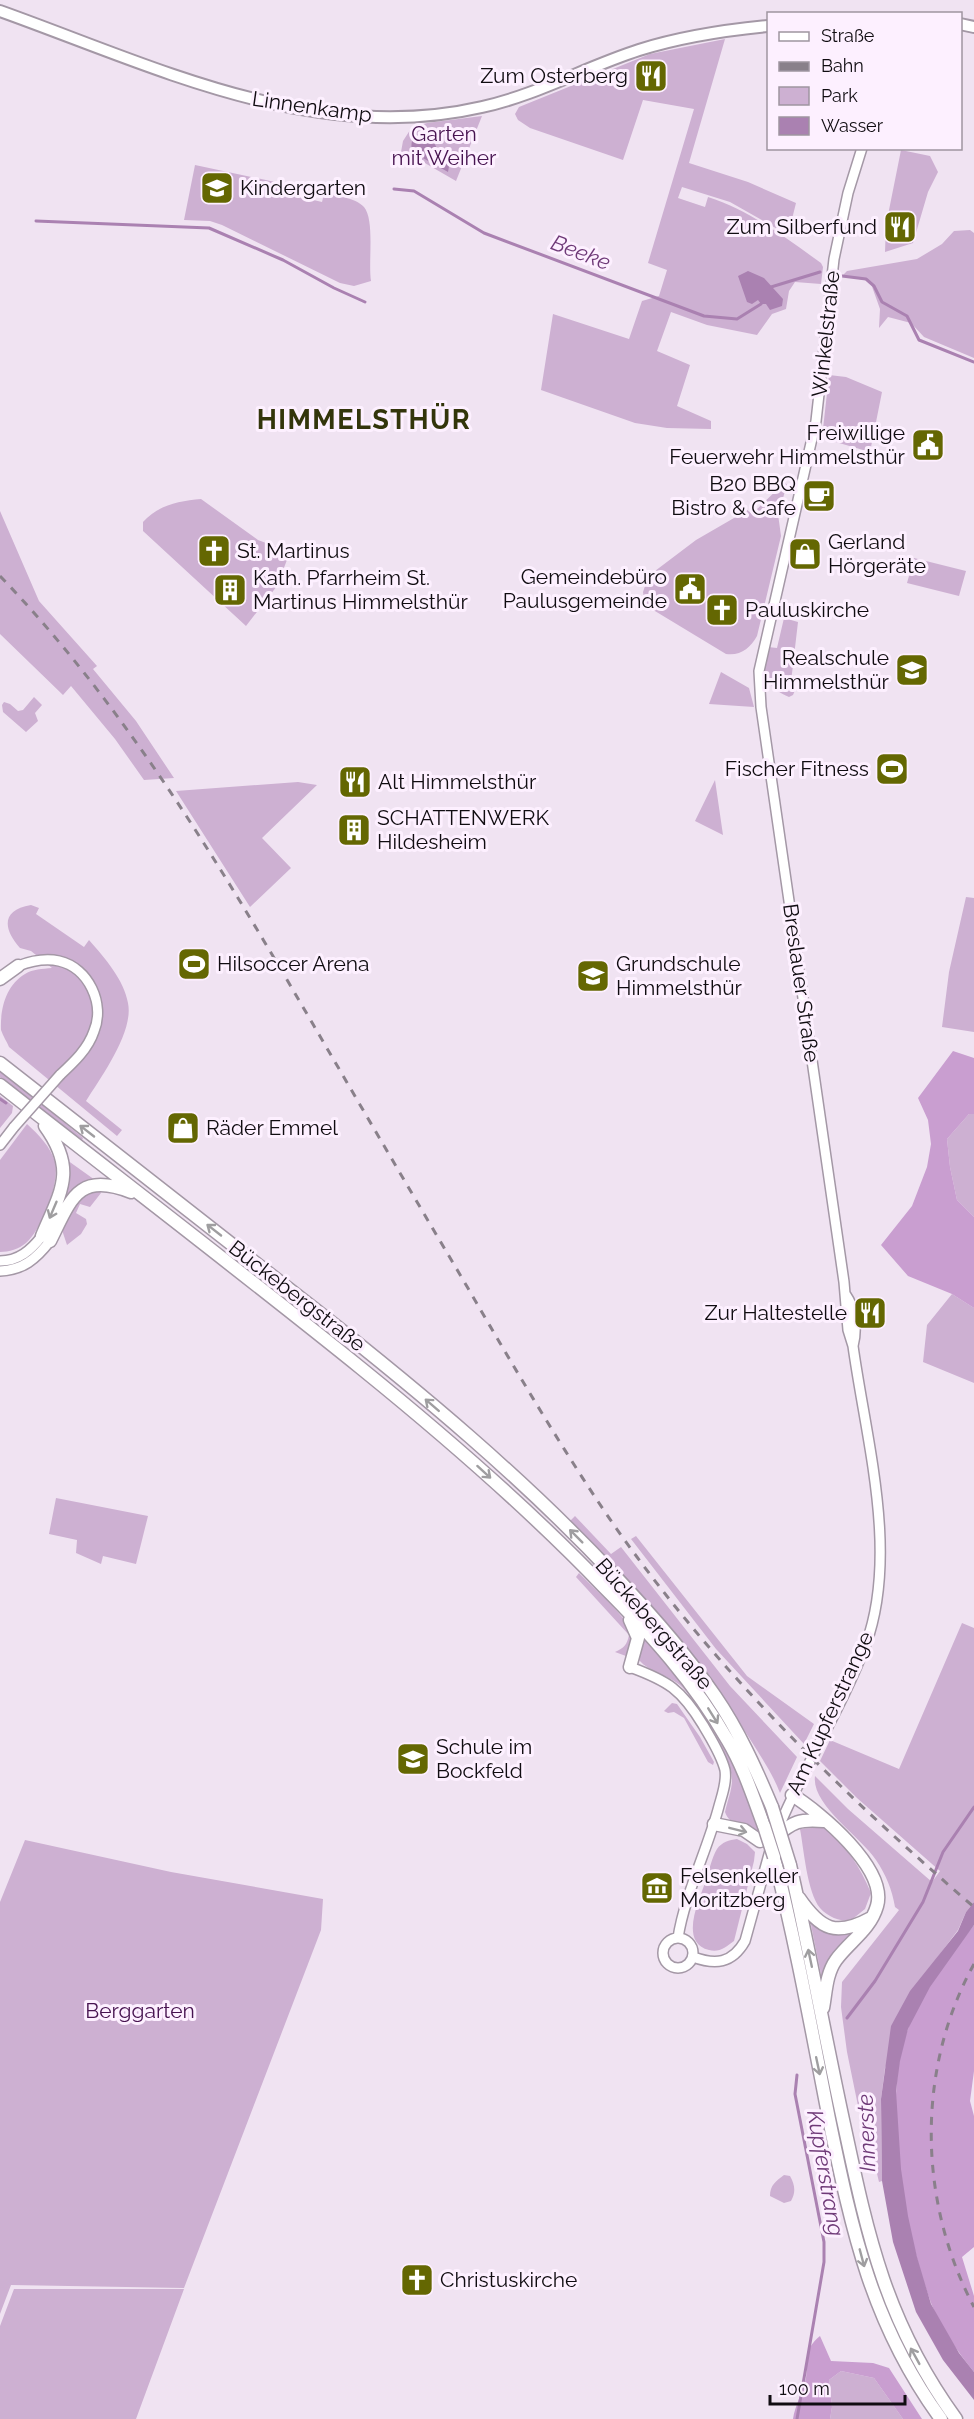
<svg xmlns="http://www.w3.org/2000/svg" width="974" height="2419" font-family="Raleway,sans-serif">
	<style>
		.green { fill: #cdb0d2 }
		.forest { fill: #c99ed0 }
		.water { fill: #aa81b1 }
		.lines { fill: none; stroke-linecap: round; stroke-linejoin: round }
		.stream { stroke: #aa81b1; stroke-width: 3 }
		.tertiary-casing { stroke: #a498a6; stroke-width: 12 }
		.secondary-casing { stroke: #a498a6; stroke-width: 14 }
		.trunk-casing { stroke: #a498a6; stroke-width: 15 }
		.tertiary { stroke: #fff; stroke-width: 9 }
		.secondary { stroke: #fff; stroke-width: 10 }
		.trunk { stroke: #fff; stroke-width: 12 }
		.rail { stroke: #89808a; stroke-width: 3; stroke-dasharray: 8 8; stroke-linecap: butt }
		.tertiary-bridge-casing { stroke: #a498a6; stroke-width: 12; stroke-linecap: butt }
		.trunk-bridge-casing { stroke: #a498a6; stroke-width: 15; stroke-linecap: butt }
		.tertiary-bridge { stroke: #fff; stroke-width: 9 }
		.trunk-bridge { stroke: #fff; stroke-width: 12 }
		.oneway { stroke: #9f9ea0 }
		.labels { text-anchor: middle; stroke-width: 6; stroke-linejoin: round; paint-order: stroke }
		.poi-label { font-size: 21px; fill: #100c11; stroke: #fdf0ff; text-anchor: start }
		.street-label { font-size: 21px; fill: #100c11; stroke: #fdf0ff }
		.park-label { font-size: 21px; fill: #471350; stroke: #fdf0ff }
		.water-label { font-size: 22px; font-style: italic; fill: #6f3a78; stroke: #fdf0ff }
		.district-label { font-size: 27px; font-weight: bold; letter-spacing: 1.5px; fill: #33350b; stroke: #fdf0ff }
	</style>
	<rect width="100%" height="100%" fill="#f0e3f2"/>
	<path class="green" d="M725,39L689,163L748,182L796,203L788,235L730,202L682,187L678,198L705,207L708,197C749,210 786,238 821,263L823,267L821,284L795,282L789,291L786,309L772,314L757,335L707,325L671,312L657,351L690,365L677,406L711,421V429L667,428L635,423L541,390L553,314L629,339L642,301L659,296L667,270L648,263L694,109L643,100L623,160L530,128L518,120L515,114L519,107L650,54Z
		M482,116L456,181L411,155L401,152L403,141L412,127L427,123Z
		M901,150L930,156L938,172L928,192L913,243L885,252L886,225Z
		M195,165L285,184L284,193L322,202L324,194C335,196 355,197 364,207C375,220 368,262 371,281L354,286L340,283L222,225L210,221L184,220Z
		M970,230L974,233V358L924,337L911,323L888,317L879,328L880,309L870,281L842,276L847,271L917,259L942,244L954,231Z
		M829,375L846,377L882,392L870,452L822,438Z
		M785,482L787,485L778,514L781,536L757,636C750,648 741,656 726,654L645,605L643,592L647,580L655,571L696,540L734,518L746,509L752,514Z
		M201,499L258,540L290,552L277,586L246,626L143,531V522C158,505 179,501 201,499Z
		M0,511L39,601L97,666L93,669L136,721L174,778L144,780L115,739L71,686L63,695L0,634Z
		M914,558L966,571L959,596L907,583Z
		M784,618L798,622L791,682L796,688L793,695L789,697C763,685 762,673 768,647L777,648Z
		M721,672L749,688L754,707L709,704Z
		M34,697L42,705L35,713L38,721L26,732L3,712L2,705L4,702L10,704L18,711L23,710Z
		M715,780L723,835L695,821Z
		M298,782L317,785L262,838L291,868L250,907L176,791Z
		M966,897L974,898V1032L942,1027L949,972Z
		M31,905L39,908L36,914L84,947L89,940C105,958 124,980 128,1003C134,1032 101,1077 86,1101L122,1130L117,1136L9,1047C7,1042 3,1036 1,1030C0,1009 6,985 25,974C33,969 42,969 52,968L31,951L20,948C3,929 1,910 31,905Z
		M0,1070L83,1138L82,1140L0,1077Z
		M0,1096L13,1106L12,1113L0,1128Z
		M969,1114H974V1217L957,1200L950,1167L947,1139Z
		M27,1124C38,1134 51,1147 55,1162C60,1182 42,1229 26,1243C19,1249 9,1252 0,1252V1160Z
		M67,1160L95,1180L64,1205L62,1204L67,1190Z
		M98,1188L101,1193L90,1207L80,1204L76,1213L86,1219L87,1224L81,1234L67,1245L62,1230L64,1221L79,1197Z
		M952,1294L974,1308V1383L923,1362L927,1325Z
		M56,1498L148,1516L136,1564L103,1556L101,1564L76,1553L77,1540L49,1534Z
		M575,1516L611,1554L621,1547L730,1686L797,1757L780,1793C772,1772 758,1752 746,1733C695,1651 637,1590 570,1521Z
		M636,1536L747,1676L814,1724L804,1744L716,1649L631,1539Z
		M579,1573C592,1587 633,1621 634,1639C635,1646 630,1652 626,1656L615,1652C624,1648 627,1645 629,1635L576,1577Z
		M962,1623L974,1628V1902L966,1912L958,1930L937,1958L885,2068L881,2099L882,2181L879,2182L870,2144L866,2145L847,2052L841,2007L842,1982L899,1910L895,1907C892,1889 886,1875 876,1860C861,1837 811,1805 815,1776L848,1809L932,1882L940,1871L857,1798L820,1761L830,1740L899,1769Z
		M640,1630L705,1712L743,1780L760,1833C747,1829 729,1825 725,1812C727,1802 732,1790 732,1780C732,1756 699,1704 682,1687C670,1675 650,1673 639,1660L644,1640Z
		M672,1703L677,1704L700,1737L714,1762L713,1765L708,1762L684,1718L674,1712L668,1713L664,1711Z
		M824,1827C846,1846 860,1866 871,1893L865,1909L850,1921C839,1921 828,1917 820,1908C807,1892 804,1850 800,1829Z
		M737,1839L747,1844L755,1852L754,1861L734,1941C726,1947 719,1953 709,1950C678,1942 700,1899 706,1880C709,1871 712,1857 717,1849C722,1842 729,1840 737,1839Z
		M25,1840L171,1872L323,1899L321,1930L184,2288L11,2285L0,2314V1902Z
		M810,1920C829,1935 834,1934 857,1929L823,1984Z
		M784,2175L790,2176C795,2185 796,2192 791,2201L784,2203L770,2196C770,2185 776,2181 784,2175Z
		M14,2289H184L136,2419H0V2326Z
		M841,2371L874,2378L903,2419H830L832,2407L829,2380Z"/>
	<path class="forest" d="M953,1051L974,1058V1114H969L947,1139L950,1167L957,1200L974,1217V1308L952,1294L908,1276L881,1245L912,1206L927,1167L931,1144L928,1120L918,1098Z
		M974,1925V2071L970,2101L974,2116V2247L962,2257L974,2296V2372C958,2352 940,2327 931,2303C905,2232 880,2100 908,2029C922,1992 950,1956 974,1925Z
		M820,2336L831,2361L873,2363L889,2368L922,2419H903L874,2378L841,2371L829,2380L832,2407L830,2419H793C795,2405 803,2392 806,2378C809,2359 803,2350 820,2336Z"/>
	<path class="water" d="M425,130C438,143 433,150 450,161L448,172L412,152C410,141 413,134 425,130Z
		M748,271L764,278L783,299L782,306L770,310L766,304H761L758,300L752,304L747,302L738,276Z
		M974,1902V1925L930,1987L908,2029L900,2061L896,2091L901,2169L908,2216L917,2257L931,2304L959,2353L974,2372V2400L943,2360L916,2312L893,2242L882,2181L881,2099L891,2026L910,1991L958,1931L966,1912Z"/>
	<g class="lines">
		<path class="stream" d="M394,189L414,191L484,233L704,316L737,319L761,304
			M36,221L209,228L283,260L334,288L365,302
			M842,276L866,279L874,286L882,302L907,316L919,340L974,362
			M771,287L820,272
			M0,1099L6,1103
			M847,2018L875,1981L923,1902L943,1852L974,1807
			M797,2075L795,2094L824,2242V2262L797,2419"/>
		<g class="tertiary-casing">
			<path id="tertiary" d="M18,966C31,961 45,958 59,961C89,968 105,1004 94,1031C88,1049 74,1062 60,1075
				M0,1145L14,1127
				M0,1261C19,1261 31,1250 42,1236
				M0,1271C23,1270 36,1259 50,1241
				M846,1295C856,1309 857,1331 853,1346
				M630,1667C668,1681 681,1689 703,1725C711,1739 721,1754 725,1770C727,1782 722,1795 719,1806C708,1848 684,1897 678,1938
				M778,1829C804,1766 842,1708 866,1644C899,1553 866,1440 853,1346L848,1330L844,1282L761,707L759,671L816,421L834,259L848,193L862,148
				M663 1953a15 15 0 1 1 30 0a15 15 0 1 1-30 0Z
				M693,1957C715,1965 732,1964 745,1941L771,1847"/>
		</g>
		<g class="secondary-casing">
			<path id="secondary" d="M0,11C154,66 314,146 482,107C537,95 586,67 639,50C680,37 726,30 768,26
				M960,24L974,27"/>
		</g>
		<g class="trunk-casing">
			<path id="trunk" d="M0,979L18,966
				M0,1063C105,1146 212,1228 317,1311C421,1393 523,1478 614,1575C650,1613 685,1652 715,1696C739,1731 756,1769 772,1807
				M0,1085C121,1180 243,1273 362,1369C446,1437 528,1508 603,1586C650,1633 695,1683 728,1741C744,1768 753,1797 764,1826
				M42,1236C61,1191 77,1170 45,1126
				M50,1241C71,1199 78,1171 131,1192
				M630,1667L638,1638L630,1620
				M792,1795C820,1812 888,1869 877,1906C870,1930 850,1941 836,1960C826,1974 826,1992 823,2008
				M714,1824L744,1830L760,1841
				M774,1838C793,1821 800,1819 824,1821
				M774,1857C796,1943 812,2032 829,2119C852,2231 872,2325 941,2419
				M790,1865C809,1948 824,2031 842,2115C867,2232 884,2320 956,2419
				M799,1898C821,1930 836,1937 871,1918"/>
		</g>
		<use href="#tertiary" class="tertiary"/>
		<use href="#secondary" class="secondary"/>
		<use href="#trunk" class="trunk"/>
		<path class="rail" d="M0,576C118,699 207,844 293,990C349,1086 405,1182 462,1278C508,1357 554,1436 605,1512C708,1663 837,1789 974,1907
			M974,1964C916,2069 918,2201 974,2307"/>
		<g class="tertiary-bridge-casing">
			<path id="tertiary-bridge" d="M14,1127L60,1075"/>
		</g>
		<g class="trunk-bridge-casing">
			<path id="trunk-bridge" d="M772,1807L790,1865
				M764,1826L774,1857"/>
		</g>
		<use href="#tertiary-bridge" class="tertiary-bridge"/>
		<use href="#trunk-bridge" class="trunk-bridge"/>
	</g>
	<defs><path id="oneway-shaft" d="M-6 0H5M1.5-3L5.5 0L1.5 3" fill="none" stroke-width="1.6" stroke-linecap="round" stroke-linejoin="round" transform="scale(1.5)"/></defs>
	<g class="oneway">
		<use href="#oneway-shaft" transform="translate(87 1131) rotate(-142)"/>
		<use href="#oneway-shaft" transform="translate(53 1210) rotate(113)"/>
		<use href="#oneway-shaft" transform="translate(214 1230) rotate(-142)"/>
		<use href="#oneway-shaft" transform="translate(432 1405) rotate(-139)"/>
		<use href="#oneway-shaft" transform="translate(484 1472) rotate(42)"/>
		<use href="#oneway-shaft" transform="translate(576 1536) rotate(-135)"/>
		<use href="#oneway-shaft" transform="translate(713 1716) rotate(58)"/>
		<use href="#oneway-shaft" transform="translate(738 1830) rotate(14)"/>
		<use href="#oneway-shaft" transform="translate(810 1958) rotate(-102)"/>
		<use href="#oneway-shaft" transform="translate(818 2066) rotate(78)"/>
		<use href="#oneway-shaft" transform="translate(862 2258) rotate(75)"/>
		<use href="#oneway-shaft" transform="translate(915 2356) rotate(-119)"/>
	</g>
	<defs>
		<g id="restaurant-square" transform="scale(1.725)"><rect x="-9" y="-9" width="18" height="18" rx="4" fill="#646702" stroke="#fdf0ff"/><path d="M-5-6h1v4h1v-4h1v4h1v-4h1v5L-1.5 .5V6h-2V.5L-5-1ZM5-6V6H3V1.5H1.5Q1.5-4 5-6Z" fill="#fff"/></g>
		<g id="school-square" transform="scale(1.725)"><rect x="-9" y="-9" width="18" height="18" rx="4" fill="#646702" stroke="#fdf0ff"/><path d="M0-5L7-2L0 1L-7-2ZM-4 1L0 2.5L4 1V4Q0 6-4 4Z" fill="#fff"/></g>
		<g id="civic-square" transform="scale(1.725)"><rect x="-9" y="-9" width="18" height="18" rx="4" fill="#646702" stroke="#fdf0ff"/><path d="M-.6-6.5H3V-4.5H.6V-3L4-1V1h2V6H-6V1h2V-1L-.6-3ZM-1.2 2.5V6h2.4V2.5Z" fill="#fff"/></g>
		<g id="cafe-square" transform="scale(1.725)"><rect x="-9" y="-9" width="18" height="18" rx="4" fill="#646702" stroke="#fdf0ff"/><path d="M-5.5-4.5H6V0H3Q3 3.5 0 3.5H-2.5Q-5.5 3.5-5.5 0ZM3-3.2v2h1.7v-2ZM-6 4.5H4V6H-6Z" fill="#fff"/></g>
		<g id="church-square" transform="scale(1.725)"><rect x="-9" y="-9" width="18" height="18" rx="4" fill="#646702" stroke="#fdf0ff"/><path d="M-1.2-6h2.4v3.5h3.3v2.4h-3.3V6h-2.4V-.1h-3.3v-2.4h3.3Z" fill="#fff"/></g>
		<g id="shop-square" transform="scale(1.725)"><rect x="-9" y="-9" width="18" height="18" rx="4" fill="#646702" stroke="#fdf0ff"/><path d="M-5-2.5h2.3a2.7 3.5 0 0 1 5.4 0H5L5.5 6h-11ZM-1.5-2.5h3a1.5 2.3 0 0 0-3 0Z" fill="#fff"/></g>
		<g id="building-square" transform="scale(1.725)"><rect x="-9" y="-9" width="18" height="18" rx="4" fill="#646702" stroke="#fdf0ff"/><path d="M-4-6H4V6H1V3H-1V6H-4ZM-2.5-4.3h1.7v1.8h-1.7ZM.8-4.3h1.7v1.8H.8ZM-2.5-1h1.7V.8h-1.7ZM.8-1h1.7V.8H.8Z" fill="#fff"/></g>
		<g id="stadium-square" transform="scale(1.725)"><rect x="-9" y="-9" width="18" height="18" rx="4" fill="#646702" stroke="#fdf0ff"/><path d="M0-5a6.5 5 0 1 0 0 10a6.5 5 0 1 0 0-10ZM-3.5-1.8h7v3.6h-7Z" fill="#fff"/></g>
		<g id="museum-square" transform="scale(1.725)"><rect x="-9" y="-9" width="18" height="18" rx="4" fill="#646702" stroke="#fdf0ff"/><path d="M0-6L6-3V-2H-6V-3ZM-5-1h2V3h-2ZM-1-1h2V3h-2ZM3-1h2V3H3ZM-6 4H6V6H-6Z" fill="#fff"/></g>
	</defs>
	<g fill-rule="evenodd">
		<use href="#restaurant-square" x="651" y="76"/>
		<use href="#school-square" x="217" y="188"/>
		<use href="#restaurant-square" x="900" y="227"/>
		<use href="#civic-square" x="928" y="445"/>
		<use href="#cafe-square" x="819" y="496"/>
		<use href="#church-square" x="214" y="551"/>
		<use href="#shop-square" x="805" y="554"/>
		<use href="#civic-square" x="690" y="589"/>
		<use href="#building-square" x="230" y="590"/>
		<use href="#church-square" x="722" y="610"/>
		<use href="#school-square" x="912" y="670"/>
		<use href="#stadium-square" x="892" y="769"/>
		<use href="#restaurant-square" x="355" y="782"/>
		<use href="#building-square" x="354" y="830"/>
		<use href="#stadium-square" x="194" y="964"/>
		<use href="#school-square" x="593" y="976"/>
		<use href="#shop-square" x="183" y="1128"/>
		<use href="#restaurant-square" x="870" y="1313"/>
		<use href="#school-square" x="413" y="1759"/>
		<use href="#museum-square" x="657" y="1888"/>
		<use href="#church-square" x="417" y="2280"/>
	</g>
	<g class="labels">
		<g class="poi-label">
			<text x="628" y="83" text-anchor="end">Zum Osterberg</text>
			<text x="240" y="195">Kindergarten</text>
			<text x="877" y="234" text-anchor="end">Zum Silberfund</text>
			<text x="905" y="440" text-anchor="end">Freiwillige<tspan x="905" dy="24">Feuerwehr Himmelsthür</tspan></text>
			<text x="796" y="491" text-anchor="end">B20 BBQ<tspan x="796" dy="24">Bistro &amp; Cafe</tspan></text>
			<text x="828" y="549">Gerland<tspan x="828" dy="24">Hörgeräte</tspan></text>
			<text x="237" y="558">St. Martinus</text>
			<text x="667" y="584" text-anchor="end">Gemeindebüro<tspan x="667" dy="24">Paulusgemeinde</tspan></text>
			<text x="253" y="585">Kath. Pfarrheim St.<tspan x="253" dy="24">Martinus Himmelsthür</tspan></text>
			<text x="745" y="617">Pauluskirche</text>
			<text x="889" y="665" text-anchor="end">Realschule<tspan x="889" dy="24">Himmelsthür</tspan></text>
			<text x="869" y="776" text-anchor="end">Fischer Fitness</text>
			<text x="378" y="789">Alt Himmelsthür</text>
			<text x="377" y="825">SCHATTENWERK<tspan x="377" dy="24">Hildesheim</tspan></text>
			<text x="217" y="971">Hilsoccer Arena</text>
			<text x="616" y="971">Grundschule<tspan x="616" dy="24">Himmelsthür</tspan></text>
			<text x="206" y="1135">Räder Emmel</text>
			<text x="847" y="1320" text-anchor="end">Zur Haltestelle</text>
			<text x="436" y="1754">Schule im<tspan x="436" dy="24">Bockfeld</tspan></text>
			<text x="680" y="1883">Felsenkeller<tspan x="680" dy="24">Moritzberg</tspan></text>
			<text x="440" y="2287">Christuskirche</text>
		</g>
		<g class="street-label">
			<text transform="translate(312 107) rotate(8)" y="7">Linnenkamp</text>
			<text transform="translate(826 334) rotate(-84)" y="7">Winkelstraße</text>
			<text transform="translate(801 983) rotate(82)" y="7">Breslauer Straße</text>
			<text transform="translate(297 1296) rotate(38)" y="7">Bückebergstraße</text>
			<text transform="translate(654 1624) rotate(49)" y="7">Bückebergstraße</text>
			<text transform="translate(830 1713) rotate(-65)" y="7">Am Kupferstrange</text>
		</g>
		<g class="park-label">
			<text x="444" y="141">Garten<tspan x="444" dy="24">mit Weiher</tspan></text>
			<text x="140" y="2018">Berggarten</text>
		</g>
		<g class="water-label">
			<text transform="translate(581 252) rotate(21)" y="8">Beeke</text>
			<text transform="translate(866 2133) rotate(-92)" y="8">Innerste</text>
			<text transform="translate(826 2173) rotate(80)" y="8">Kupferstrang</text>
		</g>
		<g class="district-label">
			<text x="364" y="429">HIMMELSTHÜR</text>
		</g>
	</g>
	<rect x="767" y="12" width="195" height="138" fill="#fdf0ff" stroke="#9e95a0" stroke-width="1.5"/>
	<rect x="779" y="32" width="30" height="9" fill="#ffffff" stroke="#9e95a0" stroke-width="1.5"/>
	<text x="821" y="42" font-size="18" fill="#100c11">Straße</text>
	<rect x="779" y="62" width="30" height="9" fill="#89808a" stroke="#9e95a0" stroke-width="1.5"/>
	<text x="821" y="72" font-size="18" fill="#100c11">Bahn</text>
	<rect x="779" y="87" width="30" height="18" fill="#cdb0d2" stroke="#9e95a0" stroke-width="1.5"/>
	<text x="821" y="102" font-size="18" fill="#100c11">Park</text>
	<rect x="779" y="117" width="30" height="18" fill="#aa81b1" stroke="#9e95a0" stroke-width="1.5"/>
	<text x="821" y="132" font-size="18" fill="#100c11">Wasser</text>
	<path d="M770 2395v9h135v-9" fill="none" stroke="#100c11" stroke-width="3"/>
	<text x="779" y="2395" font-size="18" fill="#100c11" stroke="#fdf0ff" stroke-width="4.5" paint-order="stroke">100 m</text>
</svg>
